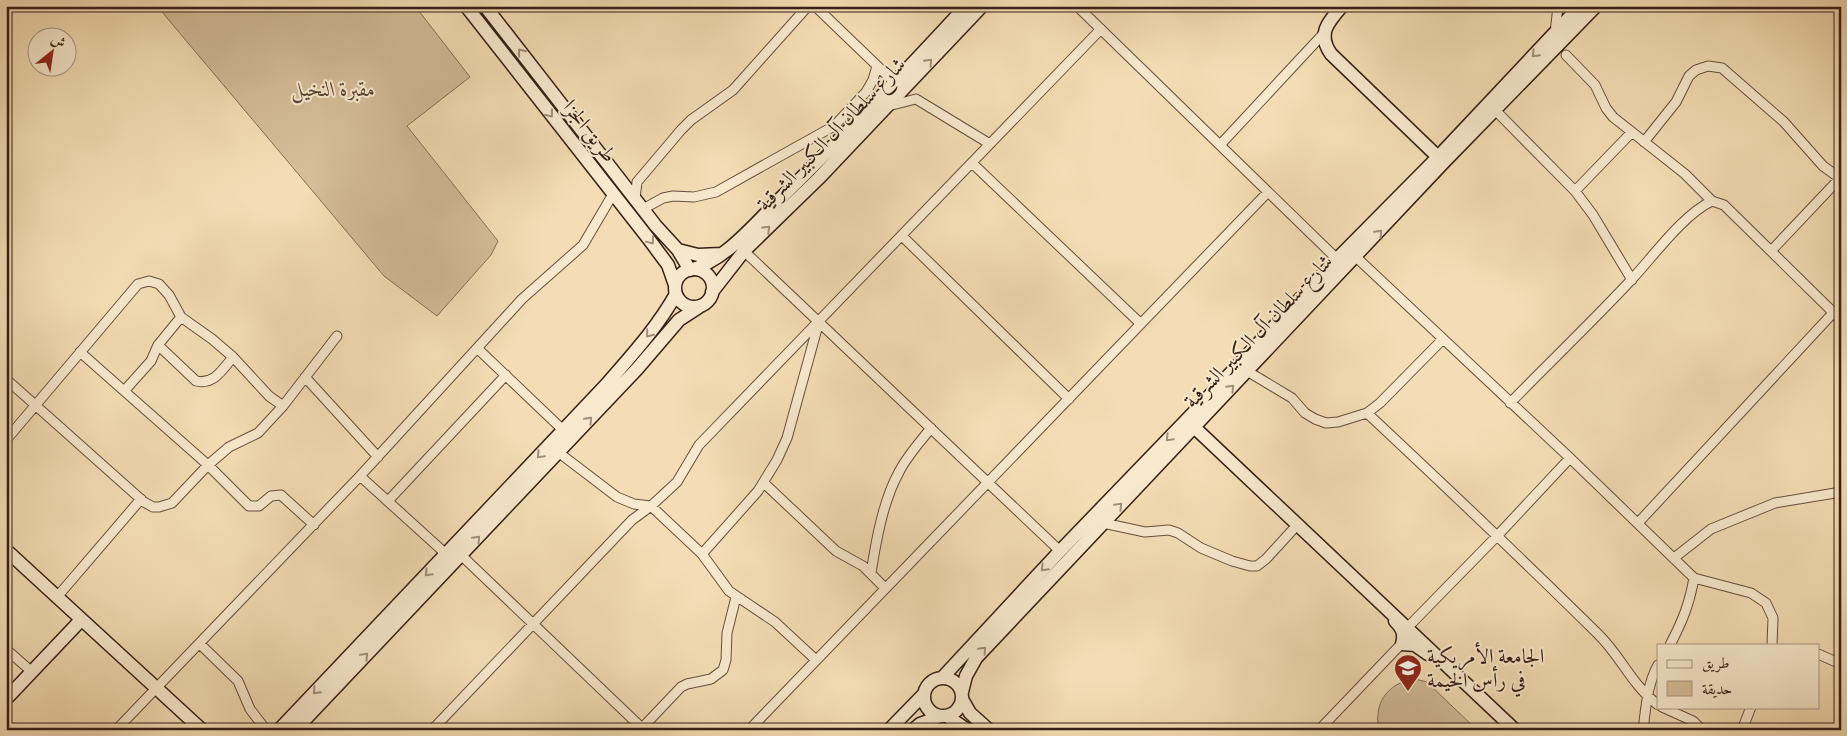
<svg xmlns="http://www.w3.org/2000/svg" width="1847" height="736" font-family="'IM FELL Double Pica',Amiri,serif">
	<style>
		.green { fill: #d4bd99; stroke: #856e58 }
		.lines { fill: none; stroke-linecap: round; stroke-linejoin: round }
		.street-casing { stroke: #664e3e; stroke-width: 11 }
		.secondary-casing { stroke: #361f16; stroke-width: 15 }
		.street { stroke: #f8e9ce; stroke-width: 9 }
		.secondary { stroke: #f8e9ce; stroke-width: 12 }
		.oneway { stroke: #a18e7b }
		.labels { text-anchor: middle; stroke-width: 4; stroke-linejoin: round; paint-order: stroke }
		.park-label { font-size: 21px; font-style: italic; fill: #5e4637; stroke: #f8e9ce }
		.street-label { font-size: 21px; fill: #361f16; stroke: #f8e9ce }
		.poi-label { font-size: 21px; fill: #361f16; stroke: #f8e9ce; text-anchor: start }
	</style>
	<rect width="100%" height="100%" fill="#f4ddb4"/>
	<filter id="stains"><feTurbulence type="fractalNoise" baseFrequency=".004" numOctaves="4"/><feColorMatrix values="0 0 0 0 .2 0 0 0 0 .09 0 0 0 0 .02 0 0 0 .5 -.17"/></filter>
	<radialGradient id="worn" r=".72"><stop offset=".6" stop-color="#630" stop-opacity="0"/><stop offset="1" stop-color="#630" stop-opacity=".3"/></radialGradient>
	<path class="green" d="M157,6H415L470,77L407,126L498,241L491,255L437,316L384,276Z
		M1415,679L1427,682L1477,730H1381C1378,725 1377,720 1378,715C1379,694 1396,681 1415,679Z"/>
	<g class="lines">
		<g class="street-casing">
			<path id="street" d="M815,6L894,82
				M1077,6L1337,259
				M1555,33L1558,6
				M1566,55L1595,85L1606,108L1613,117L1685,174L1712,201L1724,205L1841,320
				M888,106L916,99L990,144
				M1496,111L1575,191L1593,215L1632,280
				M1644,142L1676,102L1689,76L1696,70L1708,66L1722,68L1784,122L1823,166L1841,179
				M1220,145L1325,32
				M972,163L1141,324
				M1575,191L1632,132
				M635,199L637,182L681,130L691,120L733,90L808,6
				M643,209L663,198L673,196L694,197L716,192L834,126L866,92L873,80L877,66
				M902,236L1069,399
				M744,251L1060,551
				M1771,251L1841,177
				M1356,257L1570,458L1694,578L1751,593L1766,603L1773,618L1772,645
				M158,345L196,381C214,385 222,370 233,357
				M478,349L563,430
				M80,352L208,465L249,506H259L271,496L281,495L314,525
				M1247,371L1292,398L1305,413L1315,419L1326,423L1338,422L1367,413L1380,403L1442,340
				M305,377L378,457
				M6,379L144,502L153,507H159L172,503L208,465L229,447L258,433L283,406L337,336
				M125,390L151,361L158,345L181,317
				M1510,403C1551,361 1593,321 1633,278C1655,254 1684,214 1712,201
				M1367,413C1445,486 1522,559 1597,633C1621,656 1631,684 1658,705
				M6,440L138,284L149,281L159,284L169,295L181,317L212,339L233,357L269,396L283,406
				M558,452L617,497L634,504L651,506L702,554L729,591L775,622L816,660
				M360,476L446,554
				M764,483L836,551L863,566L885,588
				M388,501L506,375
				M1103,523L1145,532L1169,530L1178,533L1201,548L1232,561L1250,566H1257L1266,559L1298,524
				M1638,523L1833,313
				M702,554L758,491L777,460L787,438L818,325
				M461,555L644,730
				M1674,558L1711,529L1775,503L1841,492
				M871,573C876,541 883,501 899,472C907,456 920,442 931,428
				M57,597L141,499
				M1408,627L1498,535L1570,458
				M200,644L238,681L250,709L266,730
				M1670,645C1683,620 1689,605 1694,578
				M6,649L32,672
				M1818,654L1841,664
				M1662,707L1693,721L1702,730
				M642,728L681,687L687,684L711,679L723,670L726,660L727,633L736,597
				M116,730L360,476L522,299L583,245L613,194
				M432,730L632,520L651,506L677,482L699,445L1101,29
				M749,730L1268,192
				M1319,730L1406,639
				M1643,730C1646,707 1647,685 1658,665
				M1742,730L1751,707"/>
		</g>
		<g class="secondary-casing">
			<path id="secondary" d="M466,6L648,238L668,265L675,285
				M485,6L656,226L678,250L690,270C727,260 757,221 784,195C846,134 907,70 966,6
				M1342,6C1328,22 1317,34 1331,54L1438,157
				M678,250L698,255L721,254
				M675 288a19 19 0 1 1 38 0a19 19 0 1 1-38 0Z
				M712,292L744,251L819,178L982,6
				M1194,427L1515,730
				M6,550L202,730
				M1395,621C1402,628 1405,634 1402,644L1415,645L1428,654
				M942,678L1060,551L1200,406L1337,259L1438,157L1580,6
				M924 697a19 19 0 1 1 38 0a19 19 0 1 1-38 0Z
				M962,692L966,676L976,658L1444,162L1596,6
				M6,699L81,620
				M962,699L970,713L989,730
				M947,716L967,730
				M279,730L606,385C631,356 657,328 676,294
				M295,730L637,369L679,320L699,307
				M889,730L924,694
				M913,730L920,724L941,716"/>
		</g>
		<use href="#street" class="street"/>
		<use href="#secondary" class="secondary"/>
	</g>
	<defs><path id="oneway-chevron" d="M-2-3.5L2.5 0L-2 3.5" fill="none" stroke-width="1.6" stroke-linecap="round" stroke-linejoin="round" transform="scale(1.25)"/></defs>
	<g class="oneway">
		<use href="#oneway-chevron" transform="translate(521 52) rotate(-128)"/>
		<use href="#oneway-chevron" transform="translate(1535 54) rotate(134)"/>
		<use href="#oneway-chevron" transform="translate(929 62) rotate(-47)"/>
		<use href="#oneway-chevron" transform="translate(550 114) rotate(52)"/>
		<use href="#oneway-chevron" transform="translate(767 229) rotate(-44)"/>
		<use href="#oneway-chevron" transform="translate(1379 233) rotate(-47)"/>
		<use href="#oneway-chevron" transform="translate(651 241) rotate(53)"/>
		<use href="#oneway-chevron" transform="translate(649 334) rotate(129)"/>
		<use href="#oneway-chevron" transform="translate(1231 388) rotate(-46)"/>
		<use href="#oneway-chevron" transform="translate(589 420) rotate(-46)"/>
		<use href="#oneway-chevron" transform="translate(1169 438) rotate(134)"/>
		<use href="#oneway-chevron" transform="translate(540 455) rotate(134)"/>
		<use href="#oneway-chevron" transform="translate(1119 506) rotate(-46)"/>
		<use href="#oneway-chevron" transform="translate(477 539) rotate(-47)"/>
		<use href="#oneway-chevron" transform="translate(1044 568) rotate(133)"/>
		<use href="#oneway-chevron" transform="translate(428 573) rotate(133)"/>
		<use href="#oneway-chevron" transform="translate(983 650) rotate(-47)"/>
		<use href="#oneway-chevron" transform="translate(365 656) rotate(-46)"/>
		<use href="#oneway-chevron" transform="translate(316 691) rotate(133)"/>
	</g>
	<defs>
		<g id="university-pin" transform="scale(1.4375)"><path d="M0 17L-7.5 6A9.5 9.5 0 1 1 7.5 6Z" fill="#8f2418" stroke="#f8e9ce"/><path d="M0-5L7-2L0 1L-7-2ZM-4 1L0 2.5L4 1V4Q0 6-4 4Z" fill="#fff"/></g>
	</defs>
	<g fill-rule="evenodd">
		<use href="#university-pin" x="1408" y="668"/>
	</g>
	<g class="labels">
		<g class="park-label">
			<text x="333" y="96">مقبرة النخيل</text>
		</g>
		<g class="street-label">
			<text transform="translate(590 131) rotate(52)" y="7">طريق الجزا</text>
			<text transform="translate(831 134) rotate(-46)" y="7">شارع سلطان آل الكبير الشرقية</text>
			<text transform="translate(1258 331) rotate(-46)" y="7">شارع سلطان آل الكبير الشرقية</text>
		</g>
		<g class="poi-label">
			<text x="1427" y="663">الجامعة الأمريكية<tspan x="1427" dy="24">في رأس الخيمة</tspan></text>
		</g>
	</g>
	<rect width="1847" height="736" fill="none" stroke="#f4ddb4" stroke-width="25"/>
	<rect x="8" y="8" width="1832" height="721" fill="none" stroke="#361f16" stroke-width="2.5"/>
	<rect x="12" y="12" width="1822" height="711" fill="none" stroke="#361f16"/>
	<rect x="1657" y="644" width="162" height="65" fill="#f8e9ce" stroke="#aa9884"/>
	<rect x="1667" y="660" width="25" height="8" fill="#f8e9ce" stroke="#aa9884"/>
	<text x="1702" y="668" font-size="15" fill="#361f16">طريق</text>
	<rect x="1667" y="681" width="25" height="15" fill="#d4bd99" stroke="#aa9884"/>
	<text x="1702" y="694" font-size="15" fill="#361f16">حديقة</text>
	<g transform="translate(52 52) rotate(30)"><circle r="24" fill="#f8e9ce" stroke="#aa9884"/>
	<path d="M0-4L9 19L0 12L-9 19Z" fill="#8f2418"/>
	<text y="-8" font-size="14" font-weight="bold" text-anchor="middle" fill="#361f16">ش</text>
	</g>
	<rect width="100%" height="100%" filter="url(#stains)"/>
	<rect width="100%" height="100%" fill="url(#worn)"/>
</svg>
